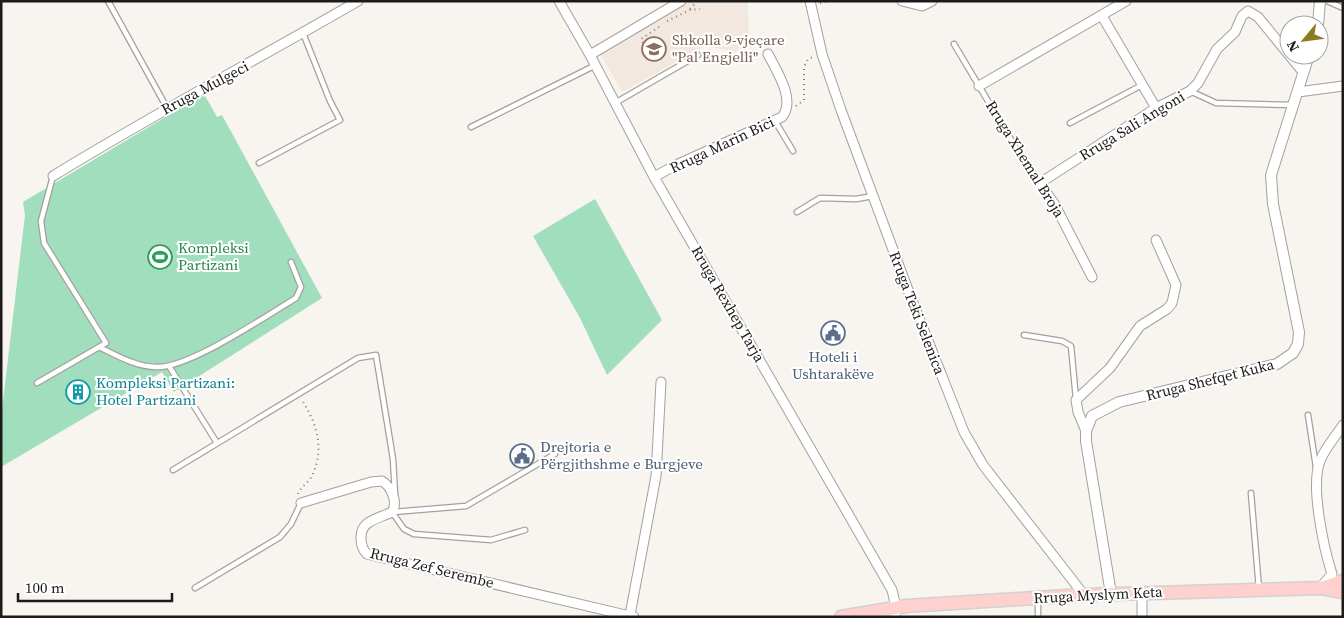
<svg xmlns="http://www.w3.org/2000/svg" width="1344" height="618" font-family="'Source Serif 4',serif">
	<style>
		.built { fill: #f3e8df }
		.green { fill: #a1debd }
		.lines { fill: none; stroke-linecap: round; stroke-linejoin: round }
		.service-casing { stroke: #a5a09d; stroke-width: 7 }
		.minor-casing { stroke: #a5a09d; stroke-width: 11 }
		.tertiary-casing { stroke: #a5a09d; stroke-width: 12 }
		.primary-casing { stroke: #d2d1d1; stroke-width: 15 }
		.path { stroke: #807d7b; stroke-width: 2; stroke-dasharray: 1 4; stroke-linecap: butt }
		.service { stroke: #fff; stroke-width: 4.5 }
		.minor { stroke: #fff; stroke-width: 9 }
		.tertiary { stroke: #fff; stroke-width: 10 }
		.primary { stroke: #fed1ce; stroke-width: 12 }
		.labels { text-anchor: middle; stroke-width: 4; stroke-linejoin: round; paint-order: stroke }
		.education-label { font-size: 15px; fill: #785e54; stroke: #fff; text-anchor: start }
		.street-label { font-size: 15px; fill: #1d1b1a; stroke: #fff }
		.leisure-label { font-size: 15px; fill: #27864d; stroke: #fff; text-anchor: start }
		.service-label { font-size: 15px; fill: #4e5e75; stroke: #fff }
		.culture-label { font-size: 15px; fill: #0d838f; stroke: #fff; text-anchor: start }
	</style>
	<rect width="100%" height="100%" fill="#f8f4f0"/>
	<path class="built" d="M689,1H748L749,41L736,52L705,46L622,92L600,54Z"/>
	<path class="green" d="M204,94L217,117L222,115L322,298L174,392L162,372L1,467V418L25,215L23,202Z
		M595,199L662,320L607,375L580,318L533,236Z"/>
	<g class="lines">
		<g class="service-casing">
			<path id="service" d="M108,1L167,108
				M1327,1L1343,8
				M954,44L1019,153L1040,183
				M1190,91L1216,103L1293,105
				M615,103L698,55
				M775,121L793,151
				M1070,123L1142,85
				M471,127L596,65
				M259,163L340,120L330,101L303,33
				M797,212L820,198L856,199L873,196
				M1024,335L1062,341L1071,346L1076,399
				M99,347C116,355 136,367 156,367C188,369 266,316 296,298L301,287L291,262
				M169,366L217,443
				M37,383L106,343L44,243L41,221L53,176
				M1308,415L1316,467
				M173,470L358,358L376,355L393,459L395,494
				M1251,493L1259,589
				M392,512L404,529L414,534L491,540L525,530
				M393,512L466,506L555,454
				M195,588L280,537L291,524L301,503
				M1038,617V598"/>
		</g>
		<g class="minor-casing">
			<path id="minor" d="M559,1L590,55L654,177L892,590L896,607L895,617
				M810,1L822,54L841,110L908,290L964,432L983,465L1084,595
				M902,1L922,6L932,1
				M1102,16L1156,108
				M590,55L681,1
				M1289,55L1303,72
				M979,86L1126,1
				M1298,92L1343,86
				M53,176C152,115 256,60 358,1
				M654,177L676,165L782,117C796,100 777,72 768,54
				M1092,277L1055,205L1040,183L1156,108L1190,91L1198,83L1217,49L1235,32L1242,16L1248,11L1258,17L1289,55
				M1086,431L1078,412L1076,400L1110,368L1140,326L1167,309L1172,303L1176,285L1156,240
				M301,503L371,482L382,481C392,487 398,503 392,512C378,519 360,520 361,539C361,546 363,550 367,554L634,617
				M1321,587L1332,574C1324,549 1310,486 1320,461C1325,448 1335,437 1343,425
				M630,615L656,476L661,382
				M1142,617V592"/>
		</g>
		<g class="tertiary-casing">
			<path id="tertiary" d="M1318,25L1320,1
				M1111,594L1086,441V431L1092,416L1119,402L1277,364L1293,353L1298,344L1299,332L1273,204L1271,175L1309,55"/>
		</g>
		<g class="primary-casing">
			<path id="primary" d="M1343,581L1321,588L1343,592
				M841,617L906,606L1084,595L1321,588"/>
		</g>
		<path class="path" d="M820,3L829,1
			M690,9L697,1
			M667,21L690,10L700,9
			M650,56L641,39L662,25
			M796,106L804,100V67L808,59L813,57
			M298,494C300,488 308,483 312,476C325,449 317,424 302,400"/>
		<use href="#service" class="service"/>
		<use href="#minor" class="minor"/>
		<use href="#tertiary" class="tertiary"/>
		<use href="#primary" class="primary"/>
	</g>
	<defs>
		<g id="school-ring" transform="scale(1.25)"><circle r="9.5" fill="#fff" stroke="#8d6e63" stroke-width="1.5"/><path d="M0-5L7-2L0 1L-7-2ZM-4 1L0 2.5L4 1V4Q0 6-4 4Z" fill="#8d6e63"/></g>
		<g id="stadium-ring" transform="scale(1.25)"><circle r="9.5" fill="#fff" stroke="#2e9e5b" stroke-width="1.5"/><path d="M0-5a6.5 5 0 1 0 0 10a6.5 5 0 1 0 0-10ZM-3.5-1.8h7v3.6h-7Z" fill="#2e9e5b"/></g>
		<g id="civic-ring" transform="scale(1.25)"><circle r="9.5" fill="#fff" stroke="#5c6f8a" stroke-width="1.5"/><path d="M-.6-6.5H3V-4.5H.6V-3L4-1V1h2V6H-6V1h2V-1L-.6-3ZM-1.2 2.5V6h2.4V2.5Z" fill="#5c6f8a"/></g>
		<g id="building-ring" transform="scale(1.25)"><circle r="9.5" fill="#fff" stroke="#0f9aa8" stroke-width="1.5"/><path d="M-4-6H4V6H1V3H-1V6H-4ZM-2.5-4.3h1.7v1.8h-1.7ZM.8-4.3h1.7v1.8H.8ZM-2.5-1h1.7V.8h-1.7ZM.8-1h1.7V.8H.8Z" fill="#0f9aa8"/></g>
	</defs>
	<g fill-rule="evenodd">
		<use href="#school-ring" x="654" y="49"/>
		<use href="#stadium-ring" x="160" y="257"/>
		<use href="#civic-ring" x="833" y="333"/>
		<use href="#building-ring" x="78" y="392"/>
		<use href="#civic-ring" x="522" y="456"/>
	</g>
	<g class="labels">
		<g class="education-label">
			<text x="672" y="45">Shkolla 9-vjeçare<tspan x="672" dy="17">"Pal Engjelli"</tspan></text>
		</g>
		<g class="street-label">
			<text transform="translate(205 88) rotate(-28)" y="5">Rruga Mulgeci</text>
			<text transform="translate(1132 126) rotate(-31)" y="5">Rruga Sali Angoni</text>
			<text transform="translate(722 145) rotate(-25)" y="5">Rruga Marin Bici</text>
			<text transform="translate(1025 159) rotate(58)" y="5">Rruga Xhemal Broja</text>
			<text transform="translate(728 304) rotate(60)" y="5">Rruga Rexhep Tarja</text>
			<text transform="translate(917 313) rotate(69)" y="5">Rruga Teki Selenica</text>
			<text transform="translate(1210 380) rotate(-14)" y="5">Rruga Shefqet Kuka</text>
			<text transform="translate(432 568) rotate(14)" y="5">Rruga Zef Serembe</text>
			<text transform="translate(1098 595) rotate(-3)" y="5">Rruga Myslym Keta</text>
		</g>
		<g class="leisure-label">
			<text x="178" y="253">Kompleksi<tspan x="178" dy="17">Partizani</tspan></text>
		</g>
		<g class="service-label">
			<text x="833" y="362">Hoteli i<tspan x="833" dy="17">Ushtarakëve</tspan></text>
			<text x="540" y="452" text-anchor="start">Drejtoria e<tspan x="540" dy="17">Përgjithshme e Burgjeve</tspan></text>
		</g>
		<g class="culture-label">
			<text x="96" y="388">Kompleksi Partizani:<tspan x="96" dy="17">Hotel Partizani</tspan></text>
		</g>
	</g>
	<rect width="1344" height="618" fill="none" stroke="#1d1b1a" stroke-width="5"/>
	<g transform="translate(1304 40) rotate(241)"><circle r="24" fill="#ffffff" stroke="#a5a4a3"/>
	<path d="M0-4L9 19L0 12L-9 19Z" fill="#8e7b21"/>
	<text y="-8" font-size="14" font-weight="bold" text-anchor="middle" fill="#1d1b1a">N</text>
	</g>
	<path d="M18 593v8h154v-8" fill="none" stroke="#1d1b1a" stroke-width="2.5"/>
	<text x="25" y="593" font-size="15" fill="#1d1b1a" stroke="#ffffff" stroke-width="4" paint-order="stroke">100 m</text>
</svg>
